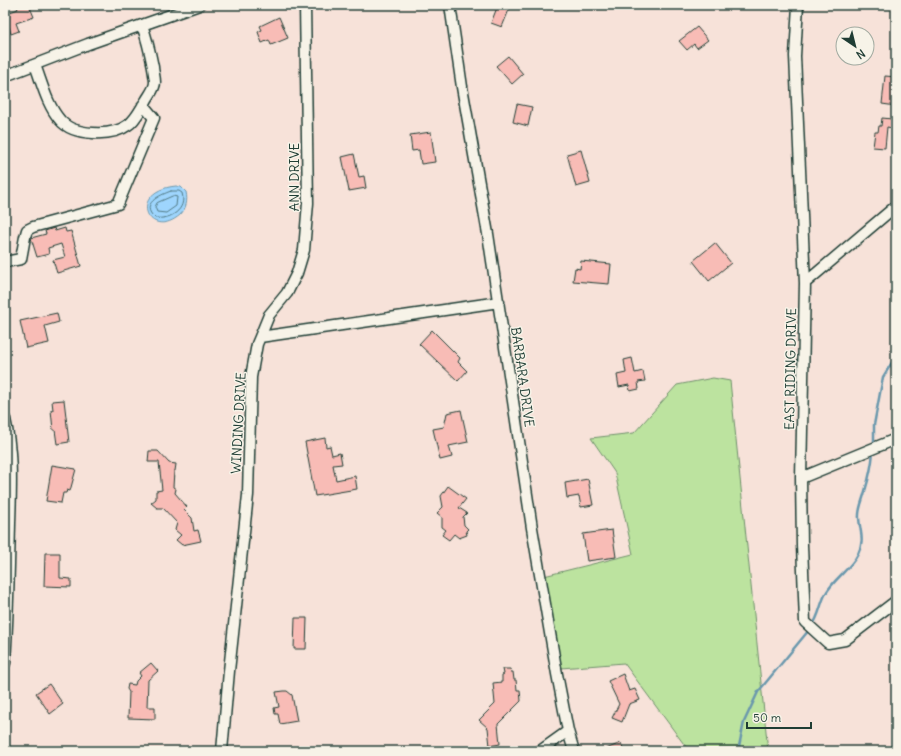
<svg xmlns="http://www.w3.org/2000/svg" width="901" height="756" font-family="Delius,sans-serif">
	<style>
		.green { fill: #bce39f; stroke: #6e906a }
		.water { fill: #9ed5fd; stroke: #6b98ad }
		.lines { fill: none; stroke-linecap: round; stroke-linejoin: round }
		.shore { stroke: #527a84; stroke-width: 1 }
		.stream { stroke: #6b98ad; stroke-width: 2.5 }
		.building { fill: #f8bcb6; stroke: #1f3d34 }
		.minor-casing { stroke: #1f3d34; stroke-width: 13 }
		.minor { stroke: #f7f3e8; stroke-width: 10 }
		.labels { text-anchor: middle; stroke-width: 3; stroke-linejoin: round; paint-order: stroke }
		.street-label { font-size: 13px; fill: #1f3d34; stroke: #f7f3e8 }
	</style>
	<rect width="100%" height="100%" fill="#f7e2d9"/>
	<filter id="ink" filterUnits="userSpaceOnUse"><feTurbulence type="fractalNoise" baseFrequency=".025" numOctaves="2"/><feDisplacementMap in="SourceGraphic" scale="8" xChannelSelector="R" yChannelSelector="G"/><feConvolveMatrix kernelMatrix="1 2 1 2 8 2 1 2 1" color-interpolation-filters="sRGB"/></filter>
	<g filter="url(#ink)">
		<path class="green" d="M713,378L730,381L768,751H689L624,663L561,668L544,576L633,554L615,473L591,438L634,433L677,385Z"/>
		<path class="water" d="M176,186L181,187L186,192C188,201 186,209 180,215C148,242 126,191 176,186Z"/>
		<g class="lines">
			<path class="shore" d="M171,191H179L182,193C187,210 170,220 155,218C139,204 160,195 171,191Z
				M173,196L177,197L176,206L166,213L157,212L155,207L157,203Z"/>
			<path class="stream" d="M894,261L896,269
				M874,445V425L883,377L896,356
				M812,626C819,617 820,605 825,595C833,579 850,570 858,554C865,540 860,532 859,518C858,509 863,500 865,491C869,478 872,465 873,452
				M738,751L744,722L758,692L809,630"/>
		</g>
		<path class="building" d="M16,5H29L34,17L16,23L19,31L11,34L9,27L5,28V14L18,9Z
			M498,5H511L502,27L491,23Z
			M279,17L288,38L271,45L269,40L262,43L258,32L262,30L260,26Z
			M697,27L708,40L697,48L694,44L687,50L679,41Z
			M508,56L523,74L512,84L496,66Z
			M885,76L896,77L894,95H896V106L882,104Z
			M517,104L532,107L528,126L513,122Z
			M882,118L892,119V128L887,127L885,148L873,147L875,132H878L879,126H881Z
			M431,132L435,162L421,164L419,150L412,151L410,135Z
			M581,150L590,183L576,187L567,154Z
			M354,154L359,177L364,176L366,188L349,191L342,157Z
			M54,228L55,231L65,228L66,232L71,231L81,266L57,273L53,260L65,257L61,244L48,248L49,254L37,257L31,238L46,234L45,231Z
			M715,243L731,263L709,281L693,261Z
			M581,261L611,264L609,284L573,281L575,268L580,269Z
			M57,313L59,322L45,326L49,343L26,348L20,321Z
			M432,330L460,358L458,362L467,371L458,381L419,344Z
			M632,358L635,373L643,371L645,381L638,382L639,389L630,391L629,385L619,387L617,375L626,373L624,360Z
			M64,400L69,442L57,444L55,430H53L51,410H53L52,401Z
			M461,410L468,442L449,446L452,457L440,460L433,429L444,427L447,413Z
			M325,438L326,447L330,446L332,455L340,453L342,464L333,465L336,480L355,476L357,489L315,496L305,442Z
			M149,451H158L169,463L176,464L175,471H174L173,487L176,489L175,493L187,507L184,510L192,518L194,531L198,530L201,541L182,545L176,540L181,535L175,530L177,523L163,508H157L151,503L156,499V491L162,490L159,462H148Z
			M52,465L76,469L70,491L67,490L66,493H63L61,503L46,501Z
			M588,479L593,505L581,507L579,496L567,498L565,483Z
			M448,486L466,499L459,508L467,513L463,517L464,525L468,529L466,531L467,535L459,538L454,534L449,540L442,535L446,530L442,527V517L437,513L443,507L441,496Z
			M612,530L616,557L587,561L583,534Z
			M45,553H60V578L71,579V587L44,586Z
			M295,618H307L306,649H294Z
			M151,663L158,671L148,680L147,707H155V719L128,718L129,692L127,689L128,684L135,685L136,681L141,676L139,673Z
			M503,669H510L511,672H513L514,680H516L517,690H520L521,701L498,724L500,744L490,746L488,728L479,720L495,704L493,683L502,682V675L504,674Z
			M623,674L629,691L635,689L640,700L629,704L622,722L612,718L619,704L608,681Z
			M49,684L63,704L50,714L36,693Z
			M284,691H287L292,695L297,721L280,724L278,714H275L274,708L279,707L276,692Z
			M621,743L624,751H601Z"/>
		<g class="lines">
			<g class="minor-casing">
				<path id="minor" d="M450,5L462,87L488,234L532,528L557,674L568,731L574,751
					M798,5L795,56L805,283L801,478L802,545L805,622L828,643L845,640L896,601
					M35,65C42,83 47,105 60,120C73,136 112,137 128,125C136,120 141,108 146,101C149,95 155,89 155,82C155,77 153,71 153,67C150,52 147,39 142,25
					M5,76L88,44L199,5
					M5,262L21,259L25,237L27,230L33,227L118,204L154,118L143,105
					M805,283L896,206
					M260,337L269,315L287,293L297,273L304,250L308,203L305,5
					M5,419C13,454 11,488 10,523C9,570 8,617 5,663
					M801,478L896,439
					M222,751L229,671L248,495L251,377L257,344L260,337L499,302
					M540,751L568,731"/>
			</g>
			<use href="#minor" class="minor"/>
		</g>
	</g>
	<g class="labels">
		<g class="street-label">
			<text transform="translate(294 177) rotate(-90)" y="5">ANN DRIVE</text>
			<text transform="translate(790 369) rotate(-89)" y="5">EAST RIDING DRIVE</text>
			<text transform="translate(523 377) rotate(82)" y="5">BARBARA DRIVE</text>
			<text transform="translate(238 423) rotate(-87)" y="5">WINDING DRIVE</text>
		</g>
	</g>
	<rect width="901" height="756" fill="none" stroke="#f7f3e8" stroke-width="20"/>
	<rect x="10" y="10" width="881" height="736" fill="none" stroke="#1f3d34" stroke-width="1.5" filter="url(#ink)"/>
	<g transform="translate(855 46) rotate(145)"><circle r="19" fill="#f7f3e8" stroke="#a1aaa0"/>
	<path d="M0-3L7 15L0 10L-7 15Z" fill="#1f3d34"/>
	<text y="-6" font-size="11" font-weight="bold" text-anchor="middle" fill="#1f3d34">N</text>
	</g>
	<path d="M747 722v6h64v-6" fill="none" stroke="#1f3d34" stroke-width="2"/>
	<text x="753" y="722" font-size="12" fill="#1f3d34" stroke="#f7f3e8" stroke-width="3" paint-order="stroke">50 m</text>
</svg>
